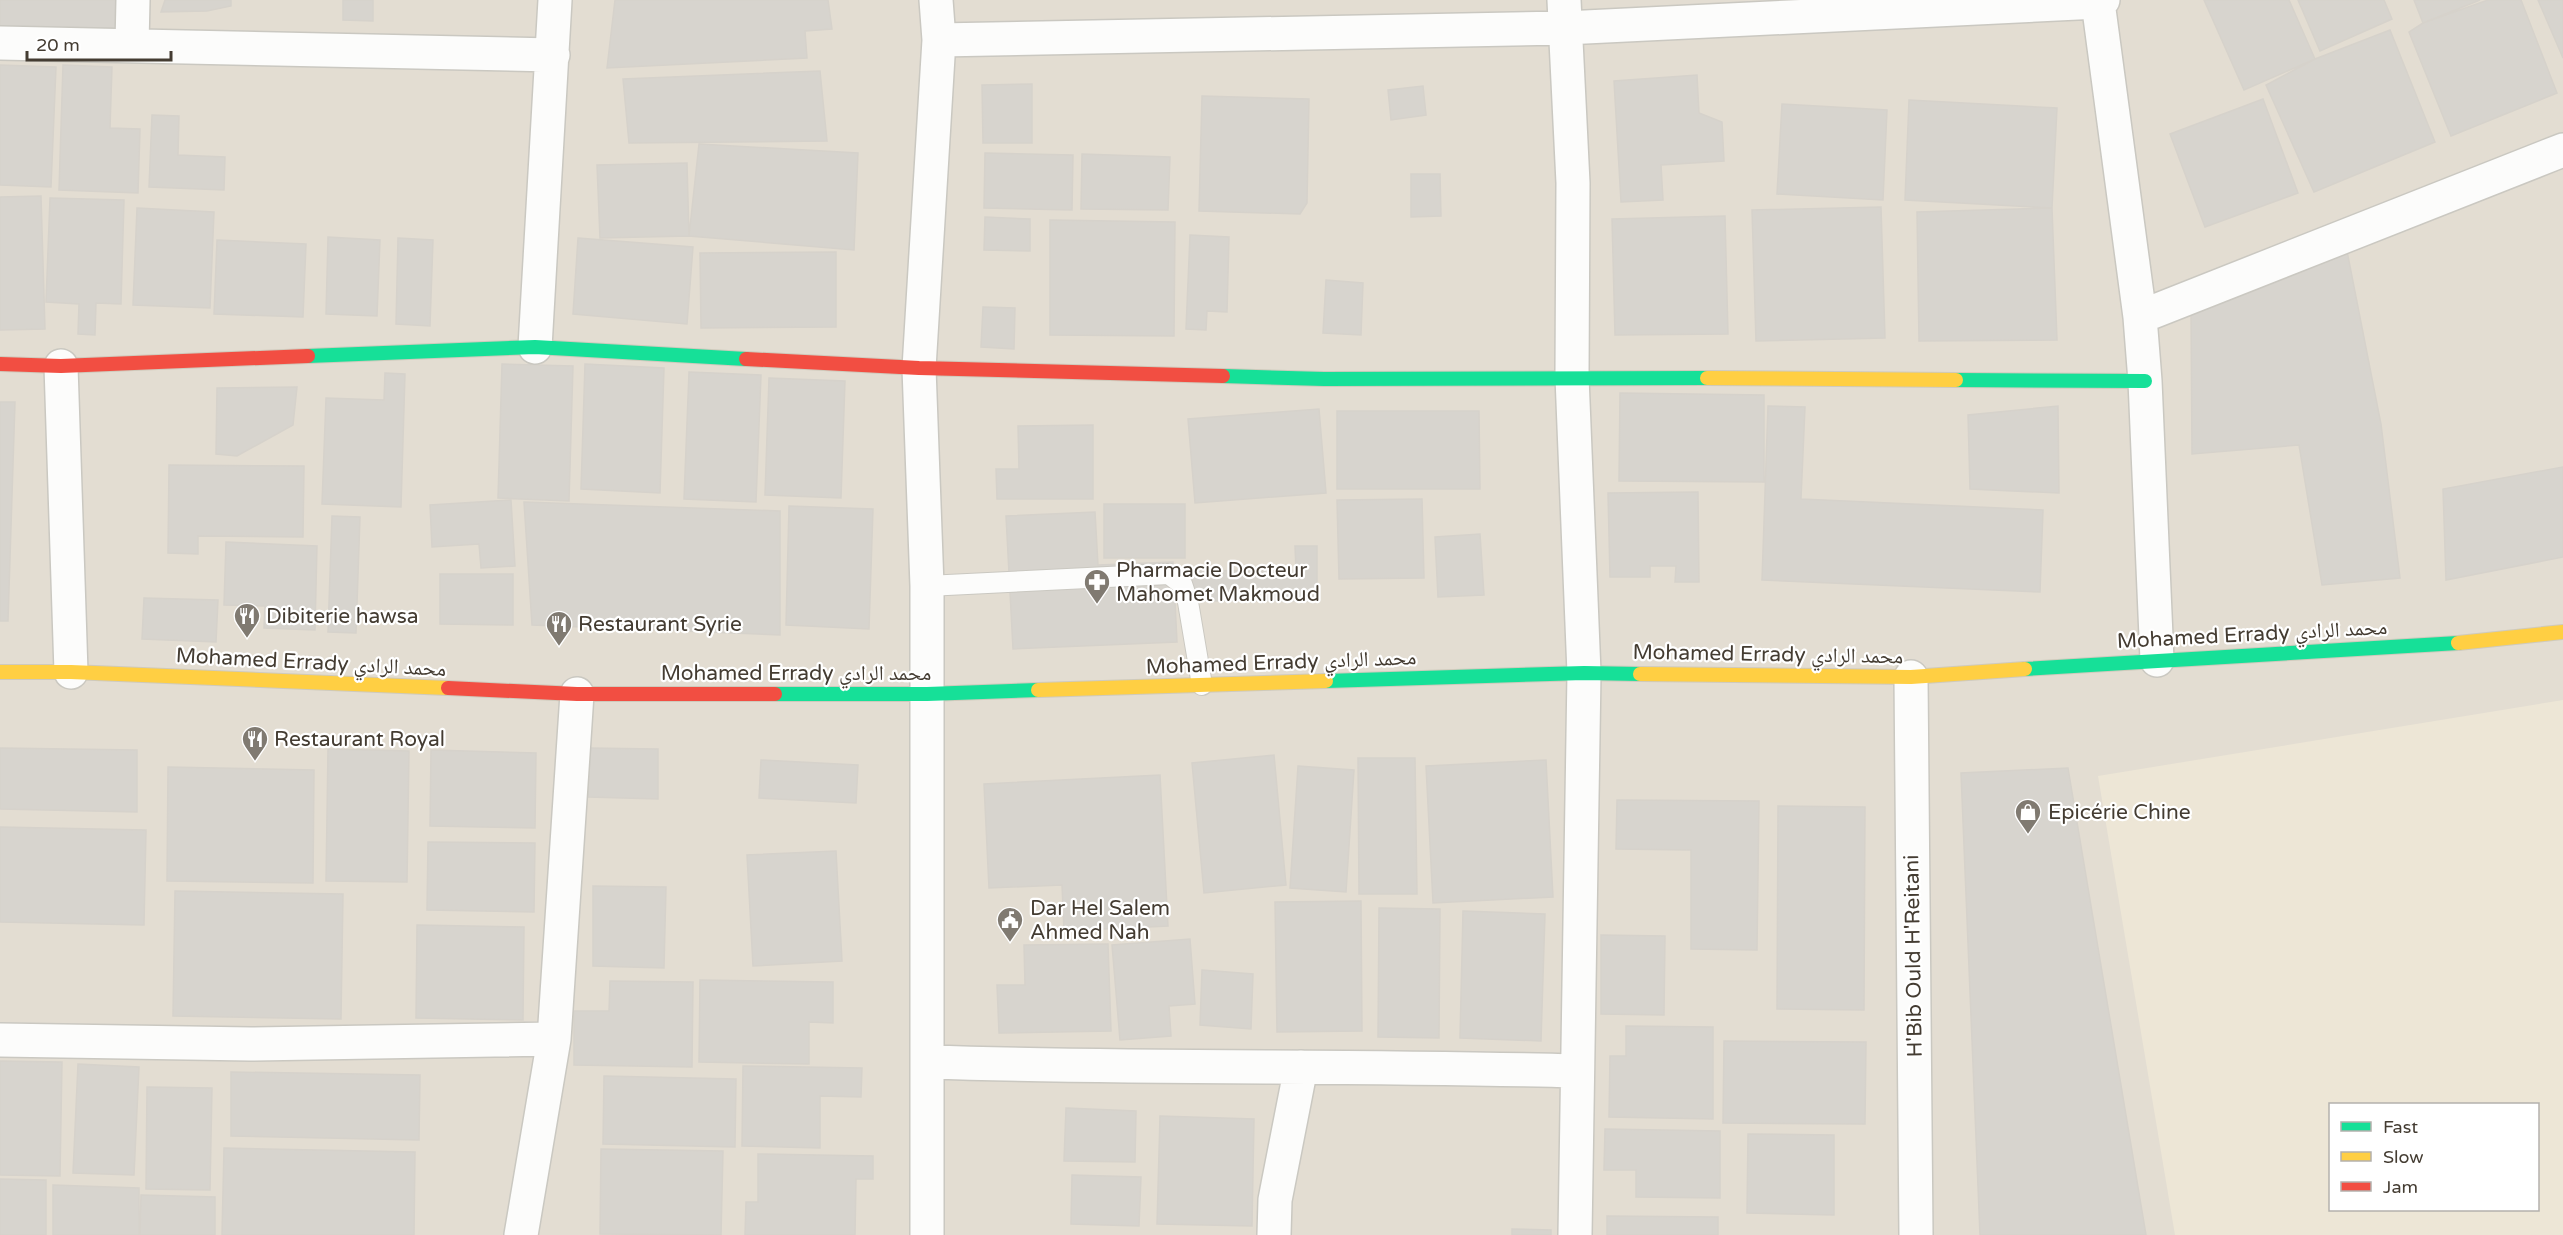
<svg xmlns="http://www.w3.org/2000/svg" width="2563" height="1235" font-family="'Varela Round','Noto Naskh Arabic',sans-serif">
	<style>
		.residential { fill: #e3ddd2; fill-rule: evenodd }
		.education { fill: #ede6d6; fill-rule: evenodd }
		.building { fill: #d7d4ce; stroke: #d6d2cb; stroke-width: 1.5 }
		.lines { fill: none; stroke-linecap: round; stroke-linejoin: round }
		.lane-casing { stroke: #cac8c1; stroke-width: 22 }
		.street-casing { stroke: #cac8c1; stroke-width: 36 }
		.fast-casing { stroke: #cfcabc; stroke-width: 16 }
		.slow-casing { stroke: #cfcabc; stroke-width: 16 }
		.jam-casing { stroke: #cfcabc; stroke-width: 16 }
		.lane { stroke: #fcfcfb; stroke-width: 20 }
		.street { stroke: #fcfcfb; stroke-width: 33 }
		.fast { stroke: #16e098; stroke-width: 14 }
		.slow { stroke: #ffcf43; stroke-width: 14 }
		.jam { stroke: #f24e42; stroke-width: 14 }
		.labels { text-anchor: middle; stroke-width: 4.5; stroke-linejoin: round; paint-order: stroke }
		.poi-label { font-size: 21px; fill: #443c32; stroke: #fff; text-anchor: start }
		.street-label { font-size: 21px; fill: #443c32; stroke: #fff }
	</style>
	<rect width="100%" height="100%" fill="#eeece5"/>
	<path class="residential" d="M0,0H2563V1235H0ZM2330,1104H2538V1210H2330Z"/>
	<path class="education" d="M2563,700V1235H2175L2098,776ZM2330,1104H2538V1210H2330Z"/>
	<path class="building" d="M0,0H124L122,37L0,32Z
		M165,0H231V6L207,11L161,12Z
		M343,0H373V21L343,20Z
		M615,0H828L832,29L805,31L807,58L607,68Z
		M2204,0H2289L2315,59L2244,90Z
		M2298,0H2384L2392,19L2320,51Z
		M2414,0H2480L2423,23Z
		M2488,0H2521L2557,93L2451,136L2409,32L2423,23Z
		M2538,0H2563V58Z
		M2390,30L2435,142L2314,192L2266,85L2315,59Z
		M0,65L56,67L51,187L0,185Z
		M63,65L112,67L110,128L140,129L138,193L59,190Z
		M820,71L827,141L629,143L623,79Z
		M1697,75L1699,113L1722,122L1724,161L1661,165L1663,200L1621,202L1614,81Z
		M1032,84V143H983L982,85Z
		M1423,86L1426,115L1391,120L1388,90Z
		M1202,96L1309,99L1307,203L1300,214L1199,211Z
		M2263,99L2298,193L2205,227L2170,134Z
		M1909,100L2057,108L2052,208L1905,200Z
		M1782,104L1887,110L1883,200L1777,194Z
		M152,115L179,116L178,155L225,157L224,190L149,187Z
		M699,144L858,153L854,250L689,236Z
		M985,153L1073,155L1072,210L984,208Z
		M1082,154L1170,157L1168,210L1081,209Z
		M687,163L689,236L600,238L597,165Z
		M1411,174H1440L1441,216L1411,217Z
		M41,196L45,329L0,330V197Z
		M50,198L124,200L121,304L96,303L95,335L78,334L79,304L46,302Z
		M1881,207L1885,338L1756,341L1752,210Z
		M137,208L214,212L210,308L133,305Z
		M2052,208L2057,340L1919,341L1917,212Z
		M1725,216L1728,334L1615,335L1612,219Z
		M985,217L1030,219V251L984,250Z
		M1050,220L1175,222L1174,336L1050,335Z
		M1190,235L1229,237L1227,312L1207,311L1206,330L1186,329Z
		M328,237L380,240L377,316L326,314Z
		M398,238L433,240L430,326L396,324Z
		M578,238L693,247L687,324L573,314Z
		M217,240L306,244L303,317L214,314Z
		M2347,251L2381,424L2400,578L2322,585L2299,445L2192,454L2191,309Z
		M836,252V327L701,328L700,253Z
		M1326,280L1363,283L1361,335L1323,333Z
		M983,307L1015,308L1014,349L981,347Z
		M502,364L573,366L569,501L498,498Z
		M585,364L664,368L660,493L581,489Z
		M689,372L761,375L756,502L684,499Z
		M385,373L405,374L401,507L322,504L326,398L384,400Z
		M769,378L845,381L841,498L765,495Z
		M297,387L293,425L237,456L216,454L217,388Z
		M1620,393L1764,395V482L1619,481Z
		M0,402H15L8,621H0Z
		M1768,406L1805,407L1801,499L2043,510L2040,592L1762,580Z
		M2058,406L2059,493L1970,489L1968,415Z
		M1319,409L1326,493L1195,503L1188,419Z
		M1337,411H1479L1480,489H1337Z
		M1093,425V499H997L996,469H1019L1018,426Z
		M169,465L304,466L303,537L198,536V554L168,553Z
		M2563,467V557L2446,580L2443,489Z
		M1698,492L1699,582H1675L1676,566H1650V577H1610L1608,493Z
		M1422,499L1424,578L1339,579L1337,500Z
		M511,500L515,566L481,568L479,544L432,547L430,505Z
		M524,502L780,511V635L532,625Z
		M1104,504H1185V558H1104Z
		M789,506L873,509L869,629L786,625Z
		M1095,512L1098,565L1173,562L1177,642L1013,649L1006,516Z
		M332,516L360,517L356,633L328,632Z
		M1480,534L1484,595L1438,597L1435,537Z
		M226,542L317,546L315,630L264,628L265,606L224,605Z
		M1295,546H1317V601H1191L1190,571L1296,570Z
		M440,574H513V625L440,624Z
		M144,598L218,600L216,642L142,639Z
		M0,748L137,750V812L0,809Z
		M588,748L658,749V799L588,797Z
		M328,749L409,751L407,882L326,881Z
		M431,750L536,753L535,828L430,826Z
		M1274,755L1286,885L1204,893L1192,763Z
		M1358,758H1415L1417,894H1359Z
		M761,760L858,765L856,803L759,798Z
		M1546,760L1553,897L1433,903L1426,766Z
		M1298,766L1354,770L1346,892L1290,888Z
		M168,767L314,770L313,883L167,881Z
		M2068,768L2146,1235H1980L1961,773Z
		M1160,775L1168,926L1064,931L1062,885L989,888L984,784Z
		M1617,800L1759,801L1757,950L1691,949V850L1616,849Z
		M1778,806L1865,807L1864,1010L1777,1009Z
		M0,827L146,830L144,925L0,922Z
		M428,842L535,843L534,912L427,910Z
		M836,851L842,961L753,966L747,855Z
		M593,886L666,887L664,968L593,966Z
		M175,891L343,894L341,1019L173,1016Z
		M1361,901L1362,1031L1277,1032L1275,902Z
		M1379,908L1440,909L1439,1038L1378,1037Z
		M1463,911L1545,914L1541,1041L1460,1038Z
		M417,925L524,927L523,1020L416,1018Z
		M1601,935L1665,936L1664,1015L1601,1014Z
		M1190,939L1195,1004L1169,1006L1171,1036L1120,1040L1112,945Z
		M1108,944L1111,1031L999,1033L997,985H1025L1024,945Z
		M1202,970L1253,974L1251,1029L1200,1025Z
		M700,980L833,982V1023L809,1022V1064L699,1062Z
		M610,981L693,982L692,1067L574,1065V1011H609Z
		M1626,1026L1713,1027V1119L1609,1117L1610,1056H1626Z
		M1724,1041L1866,1042L1865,1124L1723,1123Z
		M0,1061L62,1062L60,1176L0,1175Z
		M78,1064L139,1067L134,1175L73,1173Z
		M743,1066L862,1068L861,1097L820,1096V1148L742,1146Z
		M231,1072L420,1075L419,1140L231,1136Z
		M604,1076L736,1079L735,1147L603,1144Z
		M147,1087L212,1088L210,1190L146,1189Z
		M1066,1108L1136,1111L1135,1162L1064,1161Z
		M1160,1116L1254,1119L1252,1226L1157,1224Z
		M1605,1129L1720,1131V1198L1636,1197V1170H1604Z
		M1748,1134L1834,1135V1215L1747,1213Z
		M224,1148L415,1152L414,1235H222Z
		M601,1149L723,1151L721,1235L600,1234Z
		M758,1154L873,1156V1179H856L855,1235H745L746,1202H758Z
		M1072,1175L1141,1177L1139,1226L1071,1224Z
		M0,1179L46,1180V1235H0Z
		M53,1185L139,1188V1235H53Z
		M141,1195L215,1197V1235H140Z
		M1607,1216L1718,1217V1235H1607Z
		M1512,1229L1551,1230V1235H1512Z"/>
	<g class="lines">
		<g class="lane-casing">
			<path id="lane" d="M927,586L1169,574L1182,584L1188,602L1202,685"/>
		</g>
		<g class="street-casing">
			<path id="street" d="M1564,0L1573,183L1572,377L1584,673L1575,1235
				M2098,2L2140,317L2145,381L2157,660
				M939,40L1565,28L2098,2L2103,0
				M0,43L553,55
				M132,45L133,0
				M2140,317L2563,150
				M535,347L555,0
				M61,366L71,672
				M1911,677L1916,1235
				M0,1040L251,1044L554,1039
				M929,1062C1144,1069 1360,1065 1576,1071
				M521,1235L554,1039L577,694
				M927,1235V586L919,368L939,40L936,0
				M1274,1235L1275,1200L1301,1067"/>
		</g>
		<g class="fast-casing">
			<path id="fast" d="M308,356L535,347L746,359
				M1223,376L1324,379L1707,378
				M1956,380L2145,381
				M2025,669L2458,643
				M1326,681L1584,673L1640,674
				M775,694H927L1038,690"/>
		</g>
		<g class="slow-casing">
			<path id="slow" d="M1707,378L1956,380
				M2458,643L2563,632
				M0,672H71L448,688
				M1640,674L1911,677L2025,669
				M1038,690L1326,681"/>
		</g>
		<g class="jam-casing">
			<path id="jam" d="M746,359L919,368L1223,376
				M0,364L61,366L308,356
				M448,688L577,694H775"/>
		</g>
		<use href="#lane" class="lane"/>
		<use href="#street" class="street"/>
		<use href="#fast" class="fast"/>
		<use href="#slow" class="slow"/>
		<use href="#jam" class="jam"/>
	</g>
	<defs>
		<g id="pharmacy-pin" transform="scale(1.35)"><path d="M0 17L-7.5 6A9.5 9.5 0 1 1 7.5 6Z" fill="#807a71" stroke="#fff"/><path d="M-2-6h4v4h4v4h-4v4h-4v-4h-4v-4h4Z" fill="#fff"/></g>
		<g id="restaurant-pin" transform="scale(1.35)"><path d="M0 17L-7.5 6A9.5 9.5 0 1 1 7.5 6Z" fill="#807a71" stroke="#fff"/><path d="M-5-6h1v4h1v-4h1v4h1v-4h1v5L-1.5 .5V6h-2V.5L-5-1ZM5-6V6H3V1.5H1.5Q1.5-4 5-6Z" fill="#fff"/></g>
		<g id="shop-pin" transform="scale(1.35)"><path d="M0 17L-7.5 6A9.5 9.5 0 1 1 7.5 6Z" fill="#807a71" stroke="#fff"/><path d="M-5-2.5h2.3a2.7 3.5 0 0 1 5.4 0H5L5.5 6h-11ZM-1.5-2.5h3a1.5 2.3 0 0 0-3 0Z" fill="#fff"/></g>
		<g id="civic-pin" transform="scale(1.35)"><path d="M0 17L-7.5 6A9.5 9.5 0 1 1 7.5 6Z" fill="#807a71" stroke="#fff"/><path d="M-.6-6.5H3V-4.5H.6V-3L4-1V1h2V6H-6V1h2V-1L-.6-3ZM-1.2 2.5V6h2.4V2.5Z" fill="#fff"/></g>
	</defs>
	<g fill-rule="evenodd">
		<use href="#pharmacy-pin" x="1097" y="582"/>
		<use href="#restaurant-pin" x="247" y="616"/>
		<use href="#restaurant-pin" x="559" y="624"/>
		<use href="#restaurant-pin" x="255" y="739"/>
		<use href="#shop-pin" x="2028" y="812"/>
		<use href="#civic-pin" x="1010" y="920"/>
	</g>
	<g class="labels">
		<g class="poi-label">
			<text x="1116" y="577">Pharmacie Docteur<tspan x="1116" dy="24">Mahomet Makmoud</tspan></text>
			<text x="266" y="623">Dibiterie hawsa</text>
			<text x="578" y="631">Restaurant Syrie</text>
			<text x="274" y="746">Restaurant Royal</text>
			<text x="2048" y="819">Epicérie Chine</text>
			<text x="1030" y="915">Dar Hel Salem<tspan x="1030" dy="24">Ahmed Nah</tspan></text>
		</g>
		<g class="street-label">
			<text transform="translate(2252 634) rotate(-3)" y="7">Mohamed Errady محمد الرادي</text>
			<text transform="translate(1768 654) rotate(1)" y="7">Mohamed Errady محمد الرادي</text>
			<text transform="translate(311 662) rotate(3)" y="7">Mohamed Errady محمد الرادي</text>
			<text transform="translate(1281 662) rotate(-2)" y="7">Mohamed Errady محمد الرادي</text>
			<text x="796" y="680">Mohamed Errady محمد الرادي</text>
			<text transform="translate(1913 956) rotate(-91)" y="7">H'Bib Ould H'Reitani</text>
		</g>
	</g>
	<rect x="2329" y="1103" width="210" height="108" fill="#ffffff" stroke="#b4b1ad" stroke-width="1.5"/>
	<rect x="2341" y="1122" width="30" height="9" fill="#16e098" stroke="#b4b1ad" stroke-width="1.5"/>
	<text x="2383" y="1133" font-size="18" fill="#443c32">Fast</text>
	<rect x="2341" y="1152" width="30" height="9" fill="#ffcf43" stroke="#b4b1ad" stroke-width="1.5"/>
	<text x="2383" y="1163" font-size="18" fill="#443c32">Slow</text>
	<rect x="2341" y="1182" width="30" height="9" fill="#f24e42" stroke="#b4b1ad" stroke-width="1.5"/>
	<text x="2383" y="1193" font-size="18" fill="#443c32">Jam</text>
	<path d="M27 51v9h144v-9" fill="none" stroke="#443c32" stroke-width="3"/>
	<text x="36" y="51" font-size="18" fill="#443c32" stroke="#ffffff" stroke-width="4.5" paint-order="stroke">20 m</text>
</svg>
